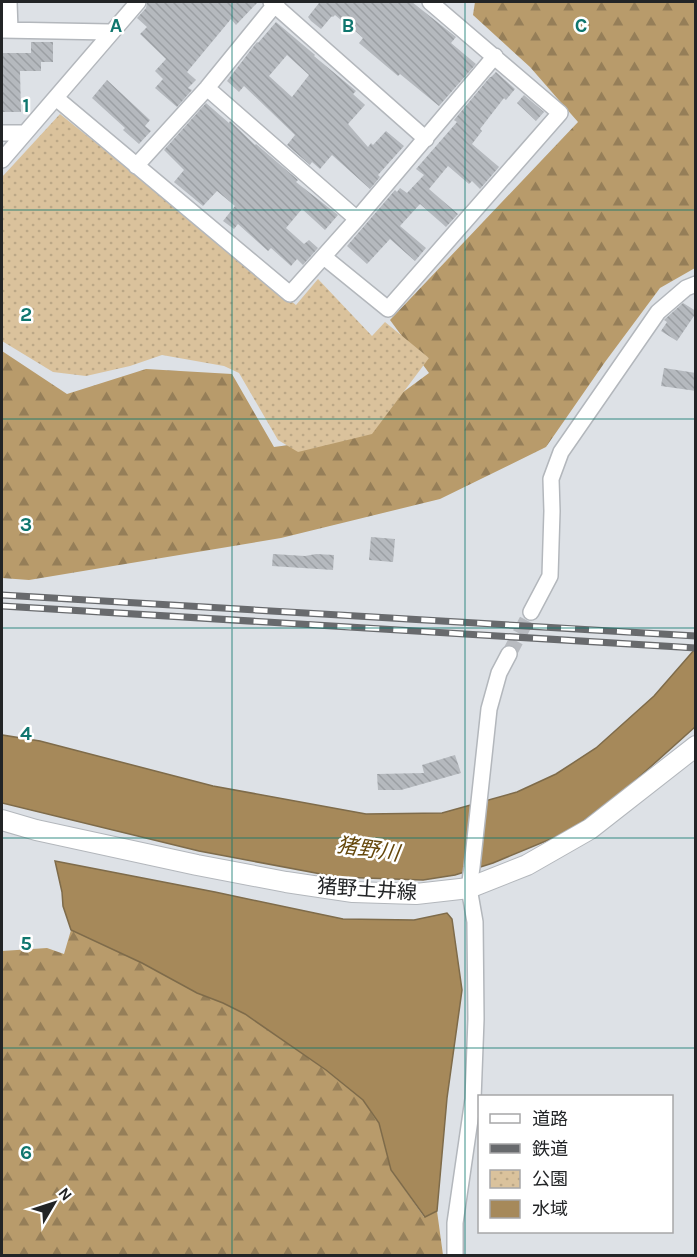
<svg xmlns="http://www.w3.org/2000/svg" width="697" height="1257" font-family="Karla,'Noto Sans JP',sans-serif">
	<style>
		.forest { fill: url(#forest-firs) }
		.park { fill: url(#park-dots) }
		.water { fill: #a6895a; stroke: #7e6b4a; stroke-width: 1.5 }
		.building { fill: url(#building-back-hatch); fill-rule: evenodd }
		.lines { fill: none; stroke-linecap: round; stroke-linejoin: round }
		.minor-tunnel { stroke: #b8bbc0; stroke-width: 15; stroke-dasharray: 15 8; stroke-linecap: butt }
		.minor-casing { stroke: #b3b7bc; stroke-width: 18 }
		.major-casing { stroke: #b3b7bc; stroke-width: 22 }
		.minor { stroke: #fff; stroke-width: 15 }
		.major { stroke: #fff; stroke-width: 20 }
		.rail-casing { stroke: #686a6d; stroke-width: 7 }
		.rail { stroke: #fff; stroke-width: 4.5; stroke-dasharray: 14; stroke-linecap: butt }
		.grid { fill: none; stroke: #0f766e; stroke-width: 1.5; stroke-opacity: 0.55 }
		.labels { text-anchor: middle; stroke-width: 5; stroke-linejoin: round; paint-order: stroke }
		.street-label { font-size: 20px; fill: #222426; stroke: #fff }
		.water-label { font-size: 21px; font-style: italic; fill: #65470b; stroke: #fff }
		.grid-label { font-size: 20px; text-anchor: middle; font-weight: bold; fill: #0f766e; stroke: #fff; stroke-width: 5; stroke-linejoin: round; paint-order: stroke }
	</style>
	<defs>
		<pattern id="forest-firs" width="22" height="20" patternUnits="userSpaceOnUse" patternTransform="scale(1.5)"><rect width="22" height="20" fill="#b89b6b"/><path d="M5 1l3.5 6h-7zM16 11l3.5 6h-7z" fill="#957e58"/></pattern>
		<pattern id="park-dots" width="8" height="8" patternUnits="userSpaceOnUse" patternTransform="scale(1.5)"><rect width="8" height="8" fill="#dac29c"/><path d="M2 2h.1M6 6h.1" fill="none" stroke="#bba786" stroke-width="1.8" stroke-linecap="round"/></pattern>
		<pattern id="building-back-hatch" width="6" height="6" patternUnits="userSpaceOnUse" patternTransform="scale(1.5)"><rect width="6" height="6" fill="#b5b9be"/><path d="M-1 5l2 2M0 0l6 6M5-1l2 2" fill="none" stroke="#9b9fa3"/></pattern>
	</defs>
	<rect width="100%" height="100%" fill="#dde1e6"/>
	<path class="forest" d="M475,2H695V268L660,288L605,362L546,447L440,499L281,538L29,580L2,578V351L67,394L146,369L232,374L274,447L341,438L429,373L390,320L578,122L530,67L473,15Z
		M71,930L142,963L197,993L223,1003L245,1014L326,1070L363,1100L379,1123L391,1170L424,1217L437,1211L443,1255L2,1256V951L47,948L64,954Z"/>
	<path class="park" d="M60,114L296,305L318,279L372,336L385,322L429,358L372,434L298,452L278,440L239,373L224,366L162,355L130,366L86,376L53,372L2,341V177Z"/>
	<path class="water" d="M695,649V727L628,787L570,831L493,863L455,875L423,880L337,877L199,851L2,803V735L40,741L213,786L366,814L442,813L517,792L556,774L596,748L654,696Z
		M55,861L215,892L343,919L414,920L447,913L452,919L462,990L447,1098L437,1211L425,1217L391,1170L379,1123L363,1100L326,1070L245,1014L223,1003L197,993L142,963L71,930L63,906L62,892Z"/>
	<path class="building" d="M147,2H258L236,25L231,19L187,72L196,80L188,88L192,90L177,107L155,88L163,79L155,71L166,59L140,34L147,27L137,18L146,8Z
		M317,2H412L456,37L451,43L476,64L439,106L400,74L398,76L359,43L363,38L343,20L342,21L335,15L333,17L332,16L321,29L311,21L308,17L319,3Z
		M276,22L315,55L314,56L356,91L353,94L365,105L348,124L368,147L371,143L373,145L386,131L404,146L378,175L380,177L370,189L332,155L320,169L312,162L310,165L287,145L295,135L244,86L239,92L227,81L257,42L258,43ZM287,55L309,75L292,97L269,76Z
		M31,42H53V62H41V71H20L21,112H2V53H31Z
		M496,72L515,89L506,100L504,98L480,129L482,131L472,144L499,167L480,189L472,181L469,184L448,166L429,189L458,214L446,227L420,204L400,226L426,248L415,261L390,239L367,264L347,246L395,190L397,192L400,188L407,193L424,175L416,169L457,122L454,120L490,77H491Z
		M107,80L150,120L145,126L151,131L139,144L123,130L125,128L92,98Z
		M524,95L544,112L536,121L517,103Z
		M206,103L229,123L230,121L255,145L256,144L298,180L296,182L338,215L325,230L302,209L286,228L304,244L309,240L318,248L303,265L297,259L291,266L271,248L268,251L238,224L234,229L223,221L235,206L217,191L203,206L174,182L184,170L164,150Z
		M683,303L696,311V313L677,341L661,331L667,322L664,320L665,319Z
		M664,368L696,373V391L661,386Z
		M371,537L395,539L393,562L369,560Z
		M273,554L305,556L316,554L334,555L333,570L272,566Z
		M455,755L461,773L401,790H378L377,774L424,773L422,765Z"/>
	<g class="lines">
		<path class="minor-tunnel" d="M509,654L531,612"/>
		<g class="minor-casing">
			<path id="minor" d="M9,2L10,30
				M271,2L426,139
				M2,30L110,32
				M207,88L357,219
				M56,98L290,294L357,219L495,56
				M2,133H24
				M2,160L138,2
				M136,166L207,88L277,2
				M324,257L388,309L560,113L430,2
				M531,612L550,576L552,511L551,479L561,452L658,312L686,288L696,284
				M455,1256V1223L473,1099L476,1019L475,922L469,888L472,867L489,709L499,673L509,654"/>
		</g>
		<g class="major-casing">
			<path id="major" d="M2,820L36,830L197,865L286,882L353,892L416,894L469,888L527,865L590,829L696,746"/>
		</g>
		<use href="#minor" class="minor"/>
		<use href="#major" class="major"/>
		<g class="rail-casing">
			<path id="rail" d="M2,595L696,636
				M2,606L696,648"/>
		</g>
		<use href="#rail" class="rail"/>
	</g>
	<path class="grid" d="M232,2V1256M465,2V1256M2,210H696M2,419H696M2,628H696M2,838H696M2,1048H696"/>
	<g class="labels">
		<g class="street-label">
			<text transform="translate(367 889) rotate(4)" y="7">猪野土井線</text>
		</g>
		<g class="water-label">
			<text transform="translate(368 849) rotate(8)" y="7">猪野川</text>
		</g>
	</g>
	<g class="grid-label">
		<text x="116" y="32">A</text>
		<text x="348" y="32">B</text>
		<text x="581" y="32">C</text>
		<text x="26" y="112">1</text>
		<text x="26" y="321">2</text>
		<text x="26" y="531">3</text>
		<text x="26" y="740">4</text>
		<text x="26" y="950">5</text>
		<text x="26" y="1159">6</text>
	</g>
	<rect width="697" height="1257" fill="none" stroke="#222426" stroke-width="6"/>
	<rect x="478" y="1095" width="195" height="138" fill="#ffffff" stroke="#a7a7a8" stroke-width="1.5"/>
	<rect x="490" y="1114" width="30" height="9" fill="#ffffff" stroke="#a7a7a8" stroke-width="1.5"/>
	<text x="532" y="1125" font-size="18" fill="#222426">道路</text>
	<rect x="490" y="1144" width="30" height="9" fill="#686a6d" stroke="#a7a7a8" stroke-width="1.5"/>
	<text x="532" y="1155" font-size="18" fill="#222426">鉄道</text>
	<rect x="490" y="1170" width="30" height="18" fill="url(#park-dots)" stroke="#a7a7a8" stroke-width="1.5"/>
	<text x="532" y="1185" font-size="18" fill="#222426">公園</text>
	<rect x="490" y="1200" width="30" height="18" fill="#a6895a" stroke="#a7a7a8" stroke-width="1.5"/>
	<text x="532" y="1215" font-size="18" fill="#222426">水域</text>
	<g transform="translate(54 1203) rotate(51)" stroke="#ffffff" stroke-width="4.5" paint-order="stroke">
	<path d="M0-4.5L10 22L0 15L-10 22Z" fill="#222426"/>
	<text y="-9" font-size="16" font-weight="bold" text-anchor="middle" fill="#222426">N</text>
	</g>
</svg>
